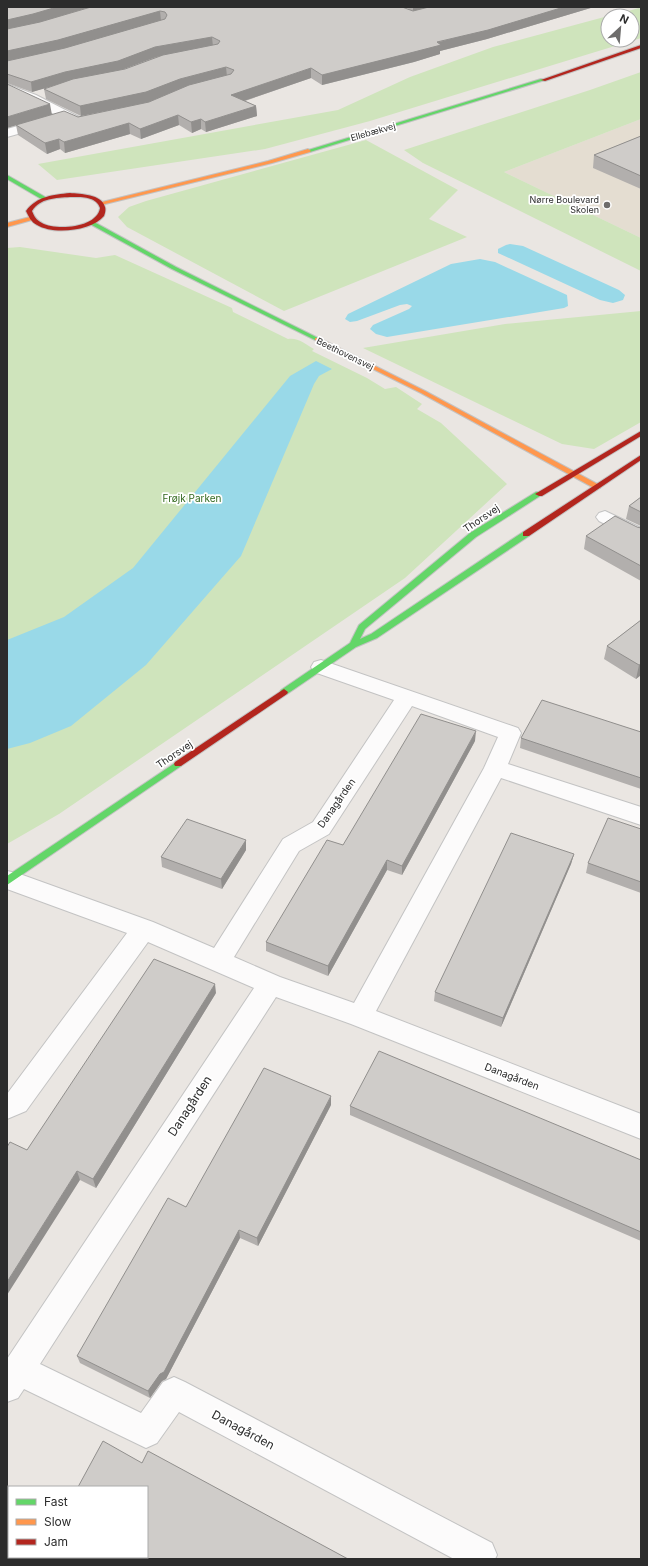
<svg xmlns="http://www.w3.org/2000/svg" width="648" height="1566" font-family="Inter,sans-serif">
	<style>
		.education { fill: #e4ddd1 }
		.green { fill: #cfe4bc }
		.water { fill: #99d9e8 }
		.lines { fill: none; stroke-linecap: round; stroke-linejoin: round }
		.street-casing { stroke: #c3c3c3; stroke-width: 2 }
		.fast-casing { stroke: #c3c3c3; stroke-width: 2 }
		.slow-casing { stroke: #c3c3c3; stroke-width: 2 }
		.jam-casing { stroke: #c3c3c3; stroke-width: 2 }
		.street { fill: #fcfbfb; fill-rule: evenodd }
		.fast { fill: #63d668; fill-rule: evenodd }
		.slow { fill: #ff974d; fill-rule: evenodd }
		.jam { fill: #b3261e; fill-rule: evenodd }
		.wall { fill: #b2afad; fill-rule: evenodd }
		.shaded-wall { fill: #918f8d }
		.building { fill: #cfccc9; stroke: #918f8d }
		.poi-dot { fill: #6e6d6c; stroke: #fff; stroke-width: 1.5 }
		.labels { text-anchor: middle; stroke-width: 3.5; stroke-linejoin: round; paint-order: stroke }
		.far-street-label { font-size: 9px; fill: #2c2c2c; stroke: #fff }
		.far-poi-label { font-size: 9px; fill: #2c2c2c; stroke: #fff; text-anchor: end }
		.park-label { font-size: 10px; fill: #31681d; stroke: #fff }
		.street-label { font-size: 10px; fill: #2c2c2c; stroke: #fff }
		.near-street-label { font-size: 12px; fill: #2c2c2c; stroke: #fff }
	</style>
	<rect width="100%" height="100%" fill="#eae6e2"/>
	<path class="education" d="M641,119V238L504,172Z"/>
	<path class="green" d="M639,8L641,9V38L370,121L265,149L57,180L38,164L338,110L410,77L493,47L608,16V40H632V16H610Z
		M641,72V119L504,172L641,238V271L423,163L404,150L590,90Z
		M366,140L458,190L429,219L467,237L284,311L127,227L118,217L129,207L146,201Z
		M20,247L96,258L115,255L232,308L233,312L288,339C297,337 306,344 314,349L312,351L367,378L385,389L396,387L422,404L417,409L441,423L507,484L405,578L59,814L7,844V248Z
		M641,311V422L594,449L562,444L363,348L505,324Z"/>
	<path class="water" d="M510,244L523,246L619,290L625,295L623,300L613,303L600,300L498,253V249L506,245Z
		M480,259L495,262L567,295L568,306L564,308L387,337L376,334L370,329L373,325L409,309L412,306L407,304L400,305L357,321L350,322L345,319L348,314L451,264Z
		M316,361L332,369L319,376L314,384L241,556L146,665L71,726L30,743L7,749V640L64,617L133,568L290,376Z"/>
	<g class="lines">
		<g class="street-casing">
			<path id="street" d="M7,84L36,95L81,118L88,116L92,117L94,120L92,123C86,124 81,126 75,125L28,101L7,92Z
				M46,118L50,119L52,122L50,125L7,137V129Z
				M605,511L641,528V541L635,539L599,521L596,517L599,513Z
				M321,660L518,728L521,733L508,764L641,807V825L501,778L376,1011L641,1114V1139L351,1024L276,997L40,1364L141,1413L163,1382L174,1377L185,1382L492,1543L497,1555L495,1559H454L179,1412L157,1443L146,1448L24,1389L18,1398L7,1402V1359L254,988L148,942L26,1111L7,1119V1094L127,933L7,889V871L17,873L153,922L214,948L283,839L313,822L394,700L314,672L311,667L314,662ZM412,706L498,737L484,768L354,1003L280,977L234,957L299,851L329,834Z"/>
		</g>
		<g class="fast-casing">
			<path id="fast" d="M541,79L545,80L310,152L305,151Z
				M7,175L47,198L48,199L43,200L7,179Z
				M90,222H94L176,267L320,339L315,340L172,269L90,224Z
				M536,492H539L543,494L476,537L365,629L360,639L371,634L523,532H529V536L377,638L356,647L287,694H281L280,692L281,690L350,643L359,625L470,533Z
				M178,761L182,764L181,766L7,885V876Z"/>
		</g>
		<g class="slow-casing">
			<path id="slow" d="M308,149L311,151L310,152L272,163L101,205L98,203L268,161Z
				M30,217L32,218V220L7,227V223Z
				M315,338H319L425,391L601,486L600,488H594L421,393L315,340Z"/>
		</g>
		<g class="jam-casing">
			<path id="jam" d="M641,45V48L545,81L541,80Z
				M70,193C80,194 102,194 105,207C106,210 105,213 104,216C92,231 53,235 37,225C31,222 29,217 26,211C37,196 53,195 70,193ZM70,197C81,197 96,196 100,208C97,228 56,231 42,223C36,220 34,216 32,211C40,198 56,198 70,197Z
				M641,431V436L542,496H539L535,494Z
				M641,455V460L529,536H523V532Z
				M284,689L288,692L287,694L181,766H175L174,764L175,762Z"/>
		</g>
		<use href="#street" class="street"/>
		<use href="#fast" class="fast"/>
		<use href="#slow" class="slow"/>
		<use href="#jam" class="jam"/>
	</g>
	<path class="wall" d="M7,7L409,9L403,7H594L487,39L440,51V54L414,62L322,85L311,78L245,101L256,106L257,116L206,132L201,129L192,133L179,125L141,139L130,134L65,153L60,149L47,154L18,135L16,125L78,117L149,102L182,88L81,116L46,99L44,89L67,81L32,92L7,83ZM159,56L125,69H122L156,57Z
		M641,136V189L593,168L594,155Z
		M641,497V526L626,519L629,506Z
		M637,527L641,528V581L584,549L586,536Z
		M641,620V675L636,679L604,659L607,646Z
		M641,732V789L520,748L521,738Z
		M475,741L402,875L387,870L328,976L266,951V942L343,845Z
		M641,829V893L586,873L588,863Z
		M246,850L222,889L162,867L161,857Z
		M574,854L571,864L501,1027L434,1001L435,992Z
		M216,993L96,1188L80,1180L27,1150Z
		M331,1105L258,1246L240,1238L166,1379L162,1381L150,1398L80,1363L77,1356L186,1207Z
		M350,1106L641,1160V1241L350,1115Z
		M142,1463L348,1559H141L137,1557H147Z"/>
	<path class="shaded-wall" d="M57,7H90L35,24L7,29V20Z
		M413,7H429L413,11Z
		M564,7H594L487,39L440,51V54L414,62L322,85V75Z
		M160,11L161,21L60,50L7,61V51Z
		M212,37L213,47L156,57L119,71L67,82L32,92L31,82L65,72L155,47Z
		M226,67L227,77L180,89L147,103L81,116L80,106L180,79Z
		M311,68V78L232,105L231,95Z
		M50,104L52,115L7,128V117Z
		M256,106L257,116L206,132L205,122Z
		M178,115L179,125L141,139L140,129Z
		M201,119V129L192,133L191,122Z
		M129,123L130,134L65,153L64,142Z
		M59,139L60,149L47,154L45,143Z
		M641,664V675L636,679L639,665Z
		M476,731L475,741L402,875V866Z
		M246,840V850L222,889L221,879Z
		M574,854L571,864L501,1027L503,1018Z
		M387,860V870L328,976V966Z
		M215,984L216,993L96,1188L93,1179Z
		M331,1096V1105L258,1246L257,1238Z
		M77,1171L80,1180L7,1295V1282Z
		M239,1230L240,1238L166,1379L162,1381L150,1398L148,1391Z"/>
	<path class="building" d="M7,7H57L33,14L7,20Z
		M91,7H402L413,11L429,7H564L488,30L437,42L441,45L414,52L322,75L311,68L231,95L256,106L205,122L201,119L191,122L178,115L140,129L129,123L64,142L59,139L45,143L16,125L64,111L78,117L149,102L189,85L231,74L234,70L226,67L180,79L146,92L80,106L44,89L73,79L125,69L163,55L218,44L220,41L212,37L155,47L118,61L65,72L31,82L7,74V61L65,48L165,19L167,15L165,12L160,11L58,40L7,51V29L40,22Z
		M7,84L50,104L7,117Z
		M641,136V176L594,155Z
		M641,497V512L629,506Z
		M615,516L637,527L641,528V566L586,536Z
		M641,620V664L639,665L607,646Z
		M542,700L641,732V778L521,738Z
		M421,714L476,731L402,866L387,860L328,966L266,942L327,840L343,845Z
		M608,818L641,829V882L588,863Z
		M187,819L246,840L221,879L161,857Z
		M511,833L574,854L503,1018L435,992Z
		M154,959L215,984L93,1179L77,1171L7,1282V1147L10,1142L27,1150Z
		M379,1051L641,1160V1232L350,1106Z
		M264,1068L331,1096L257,1238L239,1230L164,1372L160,1374L148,1391L77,1356L168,1198L186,1207Z
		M103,1441L142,1463L148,1451L348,1559H148L144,1557H147V1487H78Z"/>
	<circle class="poi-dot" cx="607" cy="205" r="4"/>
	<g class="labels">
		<g class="far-street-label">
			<text transform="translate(373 132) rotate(-16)" y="3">Ellebækvej</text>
			<text transform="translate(345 354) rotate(26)" y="3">Beethovensvej</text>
		</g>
		<g class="far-poi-label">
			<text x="599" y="203">Nørre Boulevard<tspan x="599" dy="10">Skolen</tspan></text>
		</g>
		<g class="park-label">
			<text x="192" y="502">Frøjk Parken</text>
		</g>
		<g class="street-label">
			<text transform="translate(481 518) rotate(-34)" y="4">Thorsvej</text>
			<text transform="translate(174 754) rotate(-34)" y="4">Thorsvej</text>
			<text transform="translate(336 803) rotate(-55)" y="4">Danagården</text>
			<text transform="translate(512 1076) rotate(21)" y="4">Danagården</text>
		</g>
		<g class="near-street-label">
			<text transform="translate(190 1106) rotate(-57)" y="4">Danagården</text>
			<text transform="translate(243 1430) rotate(28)" y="4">Danagården</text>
		</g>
	</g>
	<rect width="648" height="1566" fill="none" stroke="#2c2c2c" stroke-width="16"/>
	<rect x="8" y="1486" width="140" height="72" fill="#ffffff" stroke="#ababab"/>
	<rect x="16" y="1499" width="20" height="6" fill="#63d668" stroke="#ababab"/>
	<text x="44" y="1506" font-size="12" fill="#2c2c2c">Fast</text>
	<rect x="16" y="1519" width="20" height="6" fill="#ff974d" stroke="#ababab"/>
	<text x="44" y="1526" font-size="12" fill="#2c2c2c">Slow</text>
	<rect x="16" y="1539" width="20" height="6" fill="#b3261e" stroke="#ababab"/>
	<text x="44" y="1546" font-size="12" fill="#2c2c2c">Jam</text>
	<g transform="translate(620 28) rotate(26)"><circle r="19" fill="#ffffff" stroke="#ababab"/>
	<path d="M0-3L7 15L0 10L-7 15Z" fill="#6e6d6c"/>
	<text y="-6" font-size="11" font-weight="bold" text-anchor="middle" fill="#2c2c2c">N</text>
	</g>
</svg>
